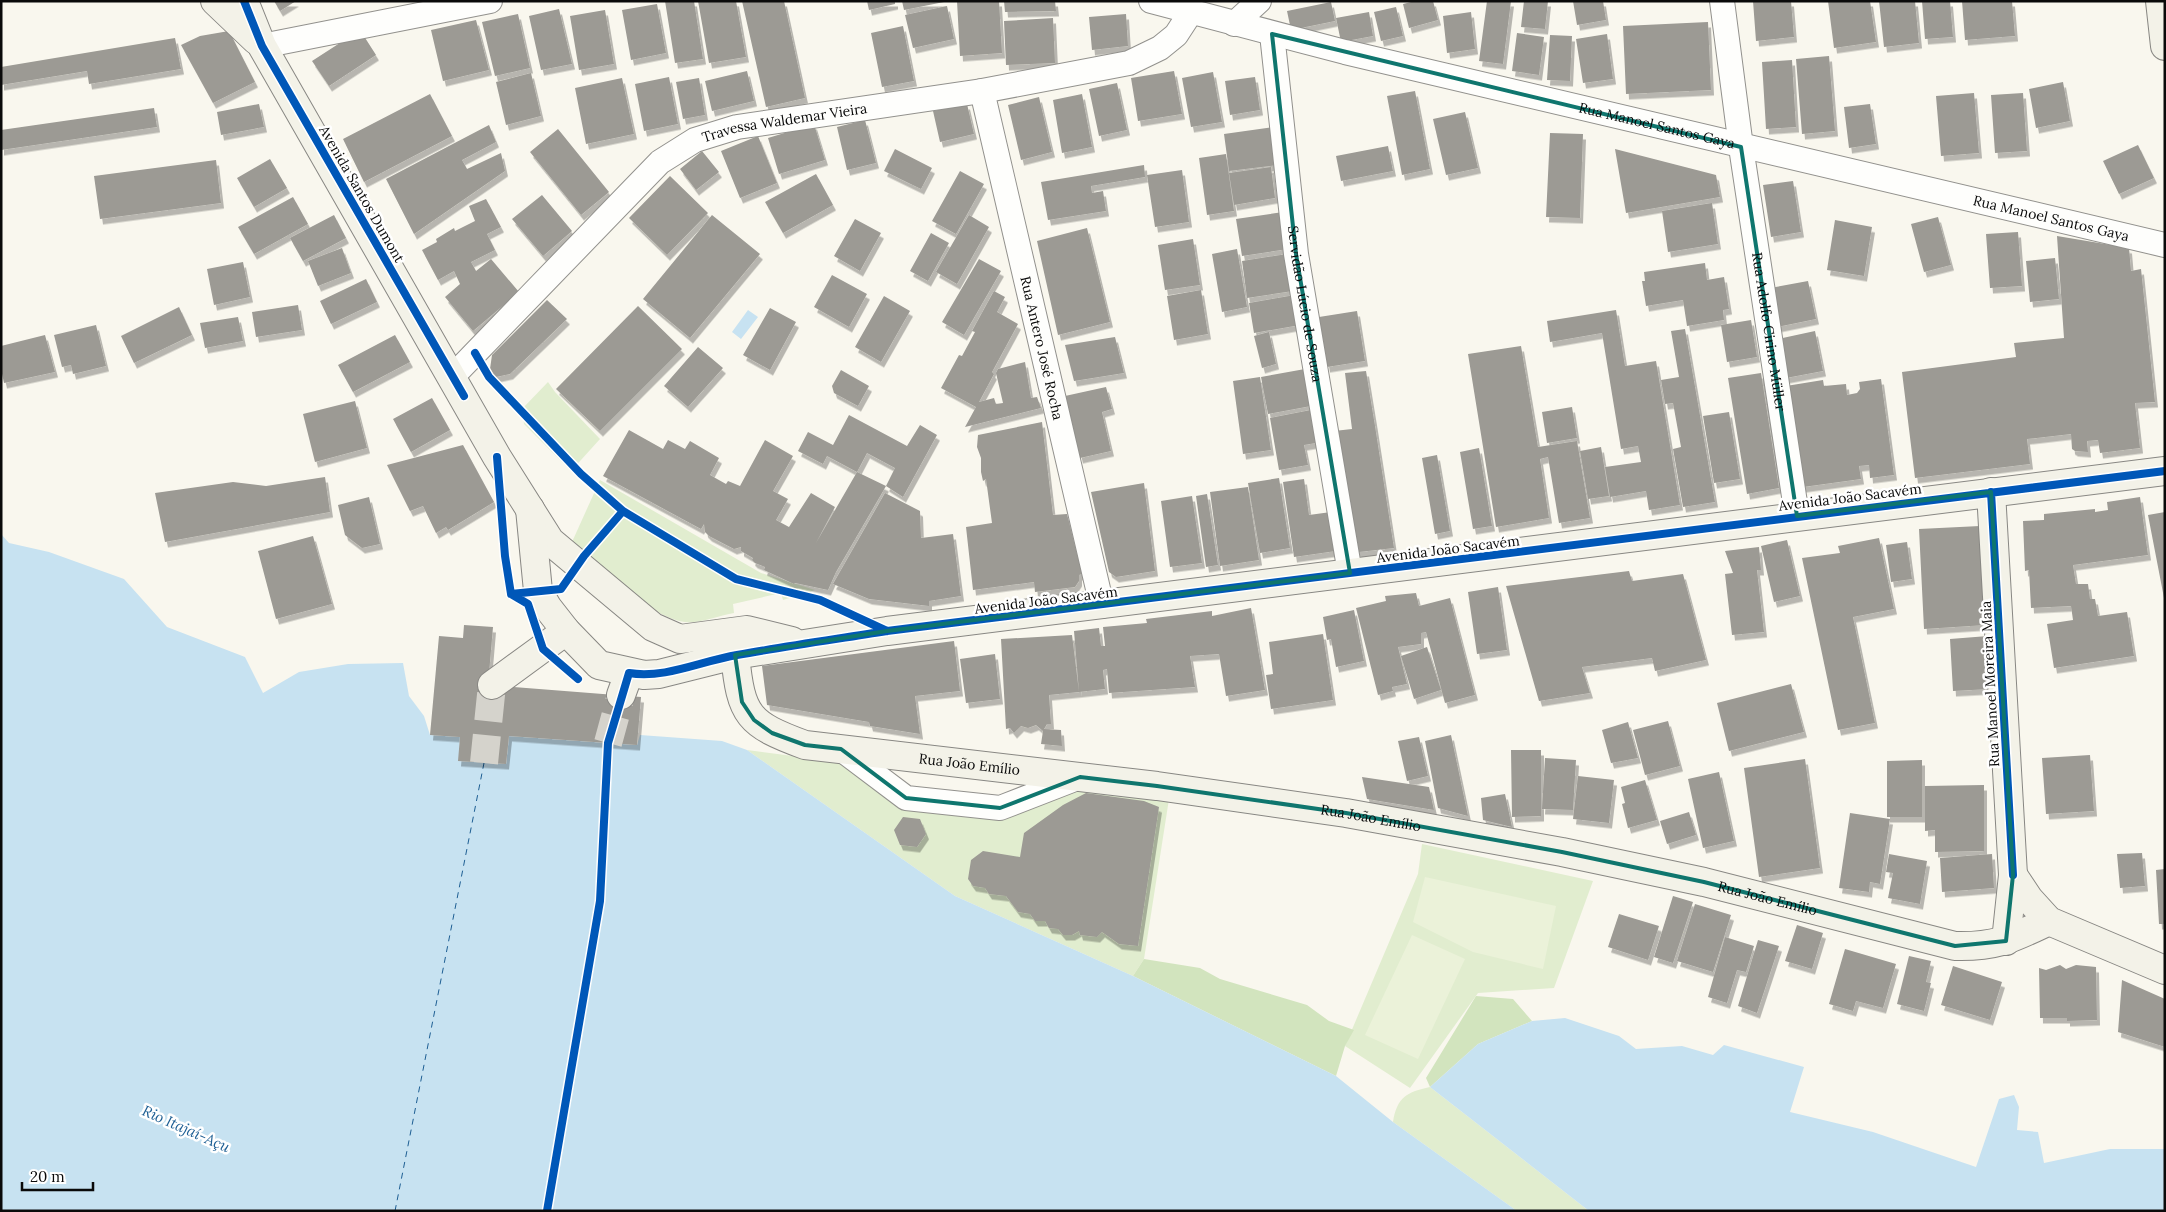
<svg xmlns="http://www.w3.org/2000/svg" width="2166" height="1212" font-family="Lora,serif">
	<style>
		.green { fill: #e1edcf }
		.forest { fill: #d2e4be }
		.pitch { fill: #ebf2d9 }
		.water { fill: #c7e2f1 }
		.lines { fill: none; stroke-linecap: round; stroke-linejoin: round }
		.ferry { stroke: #1d5e93; stroke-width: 1; stroke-dasharray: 6 5; stroke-linecap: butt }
		.building { fill: #9c9a94; filter: url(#shadow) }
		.secondary-tunnel { stroke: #d5d3cc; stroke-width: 28; stroke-dasharray: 28 14; stroke-linecap: butt }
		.street-casing { stroke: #92918d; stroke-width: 26 }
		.secondary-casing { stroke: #888783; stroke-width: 30 }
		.street { stroke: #fefefc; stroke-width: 24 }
		.secondary { stroke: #f3f2e8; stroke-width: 28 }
		.cycleway-casing { stroke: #fff; stroke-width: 11 }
		.cycleway { stroke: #0057b8; stroke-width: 8 }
		.marked { fill: none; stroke: #0f766e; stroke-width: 4; stroke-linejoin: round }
		.labels { text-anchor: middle; stroke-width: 5; stroke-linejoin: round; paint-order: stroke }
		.street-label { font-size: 14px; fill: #0a0a0a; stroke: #fff }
		.water-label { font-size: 15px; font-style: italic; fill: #1d5e93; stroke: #fff }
	</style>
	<defs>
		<filter id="shadow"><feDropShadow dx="3" dy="5.5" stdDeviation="0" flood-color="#0004"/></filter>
	</defs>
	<rect width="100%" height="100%" fill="#f9f7ee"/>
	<path class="green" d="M548,382L555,392L600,439L571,471L524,424L522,409Z
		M600,480L761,573L815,590L783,600L781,593L733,604L734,613C720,615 700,624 685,622C653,618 592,567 572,542Z
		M747,750L839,762L900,809L1001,820L1082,788L1169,799L1144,959L1133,976L955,896Z
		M1422,844L1593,881L1554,988L1478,993L1410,1088L1345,1046L1418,874Z
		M1430,1087L1589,1211H1517L1393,1122C1397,1097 1407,1092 1430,1087Z"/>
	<path class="forest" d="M1144,959L1200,968L1220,979L1307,1005L1329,1021L1354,1030L1345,1046L1336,1076L1133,976Z
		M1476,996L1513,999L1532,1021L1478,1044L1430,1087L1426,1078Z"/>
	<path class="pitch" d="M1425,877L1556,906L1543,969L1473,952L1413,922Z
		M1412,935L1465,959L1418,1059L1365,1035Z"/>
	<path class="water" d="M748,310L758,317L741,339L732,332Z
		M1,534L9,543L49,552L124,579L167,627L245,657L263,693L299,672L348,664L403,663L409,696L424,716L430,735L460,737L459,761L506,764L509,736L637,745L640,735L722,741L747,750L955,896L1133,976L1336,1076L1393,1122L1517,1211H1Z
		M1565,1018L1619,1036L1636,1049L1682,1046L1713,1055L1724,1045L1804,1067L1790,1112L1873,1132L1976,1167L1999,1099L2014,1095L2019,1107L2017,1130L2038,1132L2044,1163L2110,1149H2165V1211H1589L1430,1087L1478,1044L1532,1021Z"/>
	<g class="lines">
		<path class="ferry" d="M395,1211L484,763
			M547,1211L600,901L608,743"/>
	</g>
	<path class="building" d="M274,1H296L280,11Z
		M665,1H694L703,59L675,63Z
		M698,1H736L746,57L709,63Z
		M742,1H784L805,98L766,107Z
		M867,1H895V4L869,10Z
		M902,1H944V2L904,10Z
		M957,1H999L1002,53L960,56Z
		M1004,1H1055L1056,11L1005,12Z
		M1415,1H1433L1438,20L1409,28L1403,4Z
		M1487,1H1511L1503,64L1479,61Z
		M1524,1H1548L1545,29L1521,27Z
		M1573,1H1603L1606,20L1577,25Z
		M1753,1H1791L1794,37L1756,41Z
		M1828,1H1870L1876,42L1834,48Z
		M1879,1H1915L1919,43L1884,47Z
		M1922,1H1950L1953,37L1925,39Z
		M1962,1H2012L2015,36L1965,40Z
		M1331,2L1335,21L1291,30L1287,11Z
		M657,4L666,53L631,60L622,10Z
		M947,6L954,39L913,48L905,15Z
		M1396,7L1403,36L1381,41L1374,12Z
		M559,9L572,64L541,70L529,16Z
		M605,10L614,64L579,70L570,16Z
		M1369,12L1373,36L1341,42L1336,18Z
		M1471,12L1475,49L1447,53L1443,16Z
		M518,14L530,68L495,76L482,22Z
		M1126,14L1128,46L1092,50L1089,17Z
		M1053,18L1055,63L1006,65L1004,21Z
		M476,20L489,70L443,81L431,30Z
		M1708,22L1711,90L1626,94L1623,26Z
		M903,26L914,81L882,87L871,33Z
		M360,30L376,55L329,86L312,61Z
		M229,31L255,82L213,103L181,45L200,36Z
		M1517,33L1544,37L1539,75L1512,71Z
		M1607,34L1613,79L1583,83L1576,39Z
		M1550,35L1572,36L1570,81L1547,80Z
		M175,38L181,69L89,84L87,71L1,85V67Z
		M1829,56L1835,131L1802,134L1796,59Z
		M1792,60L1796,127L1766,129L1762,62Z
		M747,71L754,101L712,111L705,81Z
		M1174,71L1182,114L1138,121L1131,78Z
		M1213,72L1222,122L1191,127L1182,78Z
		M531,73L541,116L506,125L496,82Z
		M669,77L678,124L644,131L635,84Z
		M1255,77L1260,110L1230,115L1225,81Z
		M622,78L634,134L586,144L575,88Z
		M699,78L705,115L683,119L676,82Z
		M2063,82L2070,121L2036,128L2029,89Z
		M1117,83L1127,130L1099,136L1089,89Z
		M1415,91L1430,169L1402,175L1387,96Z
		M1974,93L1979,153L1941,156L1936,96Z
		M2023,93L2027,151L1995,153L1991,95Z
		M430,94L452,136L364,182L343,139Z
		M1082,94L1092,147L1062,153L1053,100Z
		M1039,97L1052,152L1021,160L1008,105Z
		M259,104L264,127L221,135L217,112Z
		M967,104L974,134L940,142L933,111Z
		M1870,104L1876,144L1849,148L1844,107Z
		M154,108L157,127L1,150V130Z
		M1465,112L1478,168L1446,175L1433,119Z
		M865,120L876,163L847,170L837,127Z
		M814,124L825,160L779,174L768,138Z
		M489,125L496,142L462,160L467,169L501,153L505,171L414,234L386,179Z
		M1273,127L1278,165L1229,171L1224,134Z
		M558,129L609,192L581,215L530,152Z
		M1550,133L1583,134L1580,218L1546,217Z
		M758,136L777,183L740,198L721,151Z
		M2138,145L2154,178L2119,194L2103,161Z
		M1388,146L1393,171L1341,181L1336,156Z
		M895,149L932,168L921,189L884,171Z
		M1615,149L1716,175L1720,197L1626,213Z
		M702,151L719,172L696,190L680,169Z
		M1226,154L1234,211L1207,215L1199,158Z
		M270,159L287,188L254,207L237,178Z
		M216,160L221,203L100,219L94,176Z
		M1144,165L1145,177L1091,186L1092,193L1103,191L1106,211L1048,220L1041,182Z
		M1271,167L1275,198L1234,205L1229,173Z
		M1182,170L1189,222L1155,227L1147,175Z
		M960,171L984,184L956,234L932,221Z
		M816,174L833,205L783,233L765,202Z
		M670,176L708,213L667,255L629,218Z
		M1793,181L1801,232L1771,237L1763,185Z
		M542,195L572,231L543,256L512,219Z
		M293,197L308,224L254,254L238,227Z
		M486,199L501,227L487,234L495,250L471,262L476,271L491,259L519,292L473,331L445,297L460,284L454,271L438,280L422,250L437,242L436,239L454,228L455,231L475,221L469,206Z
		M1712,203L1718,244L1668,252L1662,211Z
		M1283,212L1288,249L1242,256L1236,219Z
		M334,215L346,238L303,261L290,238Z
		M712,215L760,254L690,338L643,299Z
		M969,215L989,227L957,284L936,272Z
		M1938,217L1951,265L1924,272L1911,224Z
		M855,219L881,233L860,271L834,256Z
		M1835,220L1872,227L1864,276L1827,270Z
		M1087,228L1110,322L1058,335L1037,241Z
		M2018,232L2022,286L1990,288L1986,234Z
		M931,233L949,243L928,281L910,271Z
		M2057,236L2129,248L2131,271L2141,269L2155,402L2135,403L2140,448L2100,453L2098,440L2087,441L2088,452L2075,451L2072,449L2071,434L2027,439L2030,464L1915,478L1902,372L2016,357L2014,343L2064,338Z
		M1193,239L1200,285L1165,290L1158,245Z
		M342,248L351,273L318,286L308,261Z
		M1237,249L1247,307L1222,312L1212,254Z
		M1287,254L1293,291L1247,298L1242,261Z
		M2055,258L2059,299L2030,302L2026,261Z
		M979,259L1001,271L964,335L942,322Z
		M243,262L250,297L214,305L207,269Z
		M1705,263L1707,280L1724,277L1729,309L1723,310L1724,320L1687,326L1683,300L1646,306L1642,281H1645L1644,272Z
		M832,275L867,294L849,327L814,307Z
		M366,279L377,302L331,324L320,301Z
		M1808,281L1816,319L1777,327L1770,288Z
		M1201,290L1208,334L1174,340L1167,296Z
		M994,291L1005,297L997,312L1018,324L992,372L994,374L979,402L994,398L996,404L1003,403L996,373L998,369L1025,362L1031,398L1037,397L1041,408L965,427L976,407L941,388L959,355L962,356L975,332L972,331Z
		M1295,295L1300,325L1254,333L1249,303Z
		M884,296L910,311L881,362L855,347Z
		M547,300L567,319L510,374L496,377L489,376L492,355Z
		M298,305L302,330L256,337L252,312Z
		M638,306L682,349L600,431L556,389Z
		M179,307L192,335L134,363L121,336Z
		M770,308L796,322L770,370L743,355Z
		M1616,310L1625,366L1656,361L1680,505L1649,510L1646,491L1610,497L1605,467L1641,462L1638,446L1621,449L1602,333L1550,342L1547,321Z
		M1357,311L1365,361L1327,367L1319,317Z
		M238,317L243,341L205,348L200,323Z
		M1751,320L1757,357L1727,362L1721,325Z
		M96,325L106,366L73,374L71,365L62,367L54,335Z
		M1685,329L1715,502L1683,507L1673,449L1681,447L1673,403L1665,404L1661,380L1679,377L1671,331Z
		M1815,331L1823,371L1786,378L1778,339Z
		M1269,332L1276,364L1262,368L1254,336Z
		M45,335L55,372L4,383L1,369V346Z
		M395,335L410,362L353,392L338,365Z
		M1115,337L1124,373L1074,381L1065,345Z
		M1521,346L1538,447L1577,441L1590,518L1559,523L1548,457L1540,459L1549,518L1496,527L1468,354Z
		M698,347L723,368L688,407L664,386Z
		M1305,369L1311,406L1268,414L1261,377Z
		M841,370L869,386L858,406L834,393L832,386Z
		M1366,371L1375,426L1369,427L1375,426L1394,548L1359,552L1356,551L1334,431L1352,429L1345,373Z
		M1761,373L1779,488L1747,494L1728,378Z
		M1260,377L1271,450L1243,454L1233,381Z
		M1881,379L1894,475L1870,478L1869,465L1859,466L1861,479L1803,487L1786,386L1823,380L1824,386L1846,384L1847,395L1857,393L1860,389L1859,382Z
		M1106,387L1112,409L1102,412L1111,451L1080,458L1065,396Z
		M432,398L450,430L411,452L393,419Z
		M355,401L367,448L315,462L303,414Z
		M1572,407L1577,438L1547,443L1542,412Z
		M1316,409L1322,442L1304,445L1308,465L1279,470L1270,418Z
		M1729,412L1740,479L1714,483L1703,416Z
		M849,415L907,446L920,425L937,435L903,497L886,486L895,468L867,453L857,472L827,456L823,464L798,451L808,432L833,445Z
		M1042,422L1053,515L1067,514L1082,574L1079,575V581L1075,587L1035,592L1034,582L973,590L966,527L992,523L986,479L983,481L981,472V458L977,447L978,435Z
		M629,430L663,449L668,440L685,449L690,441L719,458L710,475L726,484L728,481L740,486L765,440L793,456L773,491L788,499L776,520L789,527L811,493L835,507L816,543L857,472L886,486L836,572L828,590L795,583L794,584L764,570L765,567L755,563L752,560L753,558L741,551V547L734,549L709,536L705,532L704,524L701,529L603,476Z
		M463,445L494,502L448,530L446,527L436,533L423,506L410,511L387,465Z
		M1601,447L1609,496L1588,499L1580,451Z
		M1479,448L1492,526L1473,529L1460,452Z
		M1437,455L1450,531L1435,534L1422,458Z
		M325,477L330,512L165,542L155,493L233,482L266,486Z
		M1279,478L1290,548L1260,553L1248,483Z
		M1304,479L1309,515L1331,512L1336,551L1294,557L1283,482Z
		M1144,483L1155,571L1116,577L1109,572L1091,492Z
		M1248,487L1259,560L1220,566L1210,492Z
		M885,493L920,511L921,538L953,534L961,596L929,601V606L869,599L833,584Z
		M1207,494L1218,565L1206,567L1196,496Z
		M1192,496L1202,563L1170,567L1161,501Z
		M369,497L380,544L362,548L345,535L338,505Z
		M2140,497L2148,555L2073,565L2076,584H2088L2090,599H2095L2098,616L2127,612L2134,656L2054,668L2047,624L2073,620L2071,606L2031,608L2029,570L2025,571L2023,521L2044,520V514L2095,509V512L2108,510L2107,502Z
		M2165,512V598H2164L2148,515Z
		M1980,526L1986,625L1924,629L1919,529Z
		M313,536L332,604L276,619L258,551Z
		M1879,538L1894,609L1853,617L1875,723L1838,730L1802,558L1840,553L1838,546Z
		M1787,540L1800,596L1774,602L1761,546Z
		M1907,542L1912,579L1891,582L1886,545Z
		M1759,547L1761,570H1757L1764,632L1732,635L1725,574L1733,573L1725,551Z
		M1629,571L1632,581L1683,574L1706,660L1655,671L1652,658L1582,667L1590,693L1539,701L1506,586Z
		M1498,587L1507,650L1477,654L1468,592Z
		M1416,593L1419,606L1450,598L1475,695L1445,703L1426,632L1421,633V644L1398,647L1407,684L1392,687L1393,691L1378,695L1356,608L1386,601L1385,596Z
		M1251,608L1265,690L1226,696L1219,654L1190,656L1195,687L1109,693L1107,669L1103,670L1105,689L1079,692L1074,631L1099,628L1101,646H1105L1103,627L1147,623L1146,619L1212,611V616Z
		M1354,610L1364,661L1336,667L1331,639L1327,640L1323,617Z
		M464,625L493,627L488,685L641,697L637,745L509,736L506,764L458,761L460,737L430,735L439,636L463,638Z
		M1323,634L1333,700L1271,709L1266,675L1273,674L1269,642Z
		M1072,635L1079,692L1049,695L1051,724H1047L1044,729L1061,730L1062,746L1041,744L1043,731L1036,725L1028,728L1021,726L1014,733L1010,728L1006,729L1001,639Z
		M1988,636L1990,689L1953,691L1950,639Z
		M954,641L960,691L915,696L920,734L870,726L869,722L767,705L762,666Z
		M1427,647L1441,690L1414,699L1401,656Z
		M995,654L1000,699L966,703L960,659Z
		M1791,684L1804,732L1729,751L1717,703Z
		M1668,721L1680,766L1645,775L1633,730Z
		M1628,722L1638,758L1611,763L1602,730Z
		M1451,735L1468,816L1438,808L1425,741Z
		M1419,737L1428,776L1407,781L1398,741Z
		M1511,750H1541V816L1512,817Z
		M2090,755L2094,811L2046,814L2042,758Z
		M1545,758L1576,760L1573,810L1542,809Z
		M1805,759L1820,868L1759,877L1744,768Z
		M1922,760V817H1887V761Z
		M1719,772L1734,841L1703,848L1688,779Z
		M1578,776L1614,780L1609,823L1573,819Z
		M1362,777L1429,787L1434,810L1367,799Z
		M1645,780L1657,820L1628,828L1622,804L1625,803L1621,787Z
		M1984,785V851L1935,852V830L1925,831V786Z
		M1086,793L1144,801L1159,807L1138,946L1119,944L1102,932L1097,937L1080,935L1079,931L1072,935H1063L1058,929L1049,928L1045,921H1035L1030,914L1018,912L1006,896L989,894L985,888L973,886L968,879L971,860L983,851L1020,857L1024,833L1063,805Z
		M1505,794L1512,827L1483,820L1481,798Z
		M1689,812L1696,835L1667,844L1660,821Z
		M1850,813L1890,819L1880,884L1870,882L1869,892L1839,888Z
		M903,817L920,819L926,834L917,847L900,845L894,830Z
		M2142,853L2145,886L2120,888L2117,854Z
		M1889,854L1927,861L1920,904L1888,898L1893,873L1886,872Z
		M1992,854L1994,888L1942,892L1940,858Z
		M2165,869V924H2159L2156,870Z
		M1673,896L1693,902L1673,963L1654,957Z
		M1695,904L1731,915L1713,972L1677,961Z
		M1619,914L1659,926L1648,960L1608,947Z
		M1797,925L1823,933L1812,969L1785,961Z
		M1725,937L1754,946L1746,972L1737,970L1727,1003L1708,997Z
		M1758,940L1779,946L1757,1013L1738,1006Z
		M1845,949L1896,964L1883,1008L1856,1001L1853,1011L1829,1004Z
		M1909,956L1931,961L1926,982L1931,983L1924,1011L1897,1004Z
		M2060,965L2066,969L2076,965L2096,967L2097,1020L2067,1021V1018H2040L2039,968L2046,970Z
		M1953,966L2002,982L1990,1020L1941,1005Z
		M2122,980L2165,999V1047L2118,1032Z"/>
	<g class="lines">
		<path class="secondary-tunnel" d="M608,743L621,695
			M484,763L492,685"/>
		<g class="street-casing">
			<g id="street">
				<path id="s1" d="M1151,1L1345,52L2165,245"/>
				<path id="s2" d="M1722,1L1741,147L1797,516"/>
				<path d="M1234,24L1259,1"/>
				<path id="s3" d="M1272,34L1296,254L1350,573"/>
				<path d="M262,46L490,1"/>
				<path id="s4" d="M982,91L1102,606"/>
				<path id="s5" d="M452,377L660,162L695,140L737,127L982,91L1129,63L1160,48L1176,35L1191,12"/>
				<path d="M841,749L906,798L1000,808L1080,777"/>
			</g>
		</g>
		<g class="secondary-casing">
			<g id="secondary">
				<path d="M215,1L256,40"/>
				<path d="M244,1L262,46L497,457L550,541L653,627L680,639L747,630L792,641"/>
				<path d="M2160,1L2165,46"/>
				<path d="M1991,492L2013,875L2006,941"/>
				<path d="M530,509L538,591L548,608L566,631L599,665L644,675L659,674L735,655L887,631L2165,471"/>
				<path id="s6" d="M735,655C741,716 748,724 805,745L1157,786L1346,813L1562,852L1704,882L1955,946C1997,947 2011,939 2049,921"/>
				<path d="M492,685L566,631"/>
				<path d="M621,695L629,673"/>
				<path d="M2013,875L2029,899L2049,921L2165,970"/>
			</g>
		</g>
		<use href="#street" class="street"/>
		<use href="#secondary" class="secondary"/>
		<g class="cycleway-casing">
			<path id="cycleway" d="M244,1L262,46L464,396
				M475,353L489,377L581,474L623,511L736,579L820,600L887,631
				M497,457L505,556L511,594L528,604L543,649L578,679
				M1991,492L2013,875
				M511,594L561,589L584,556L623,511
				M547,1211L600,901L608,743L629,673C665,679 701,661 737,655C787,646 837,639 887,631L2165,471"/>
		</g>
		<use href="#cycleway" class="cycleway"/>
	</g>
	<path class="marked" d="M1272,34L1741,147L1797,516L1991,492L2013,875L2006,941L1955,946L1704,882L1562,852L1346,813L1157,786L1080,777L1000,808L906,798L841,749L805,745L772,733L754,720L742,702L735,655L887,631L1350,573L1296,254Z"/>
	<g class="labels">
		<g class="street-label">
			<text dy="5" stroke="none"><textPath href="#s5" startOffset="432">Travessa Waldemar Vieira</textPath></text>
			<text dy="5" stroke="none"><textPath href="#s1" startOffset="521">Rua Manoel Santos Gaya</textPath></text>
			<text transform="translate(362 194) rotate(60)" y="5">Avenida Santos Dumont</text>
			<text dy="5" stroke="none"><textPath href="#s1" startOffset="926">Rua Manoel Santos Gaya</textPath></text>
			<text dy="5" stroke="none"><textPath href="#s3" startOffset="272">Servidão Lúcio de Souza</textPath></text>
			<text dy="5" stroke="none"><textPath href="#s2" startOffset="334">Rua Adolfo Cirino Müller</textPath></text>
			<text dy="5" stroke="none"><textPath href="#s4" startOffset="264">Rua Antero José Rocha</textPath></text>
			<text transform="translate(1850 497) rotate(-7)" y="5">Avenida João Sacavém</text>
			<text transform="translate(1448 549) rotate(-7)" y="5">Avenida João Sacavém</text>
			<text transform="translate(1046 600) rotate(-7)" y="5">Avenida João Sacavém</text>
			<text transform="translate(1990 684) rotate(-93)" y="5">Rua Manoel Moreira Maia</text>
			<text dy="5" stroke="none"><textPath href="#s6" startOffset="291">Rua João Emílio</textPath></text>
			<text dy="5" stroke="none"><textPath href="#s6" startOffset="696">Rua João Emílio</textPath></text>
			<text dy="5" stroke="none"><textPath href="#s6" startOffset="1101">Rua João Emílio</textPath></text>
		</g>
		<g class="water-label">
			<text transform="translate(186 1129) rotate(24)" y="5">Rio Itajaí-Açu</text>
		</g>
	</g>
	<rect width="2166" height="1212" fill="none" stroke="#0a0a0a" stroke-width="5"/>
	<path d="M22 1182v8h71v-8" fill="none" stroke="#0a0a0a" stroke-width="2.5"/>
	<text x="30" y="1182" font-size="15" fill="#0a0a0a" stroke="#ffffff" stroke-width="4" paint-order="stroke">20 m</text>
</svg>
